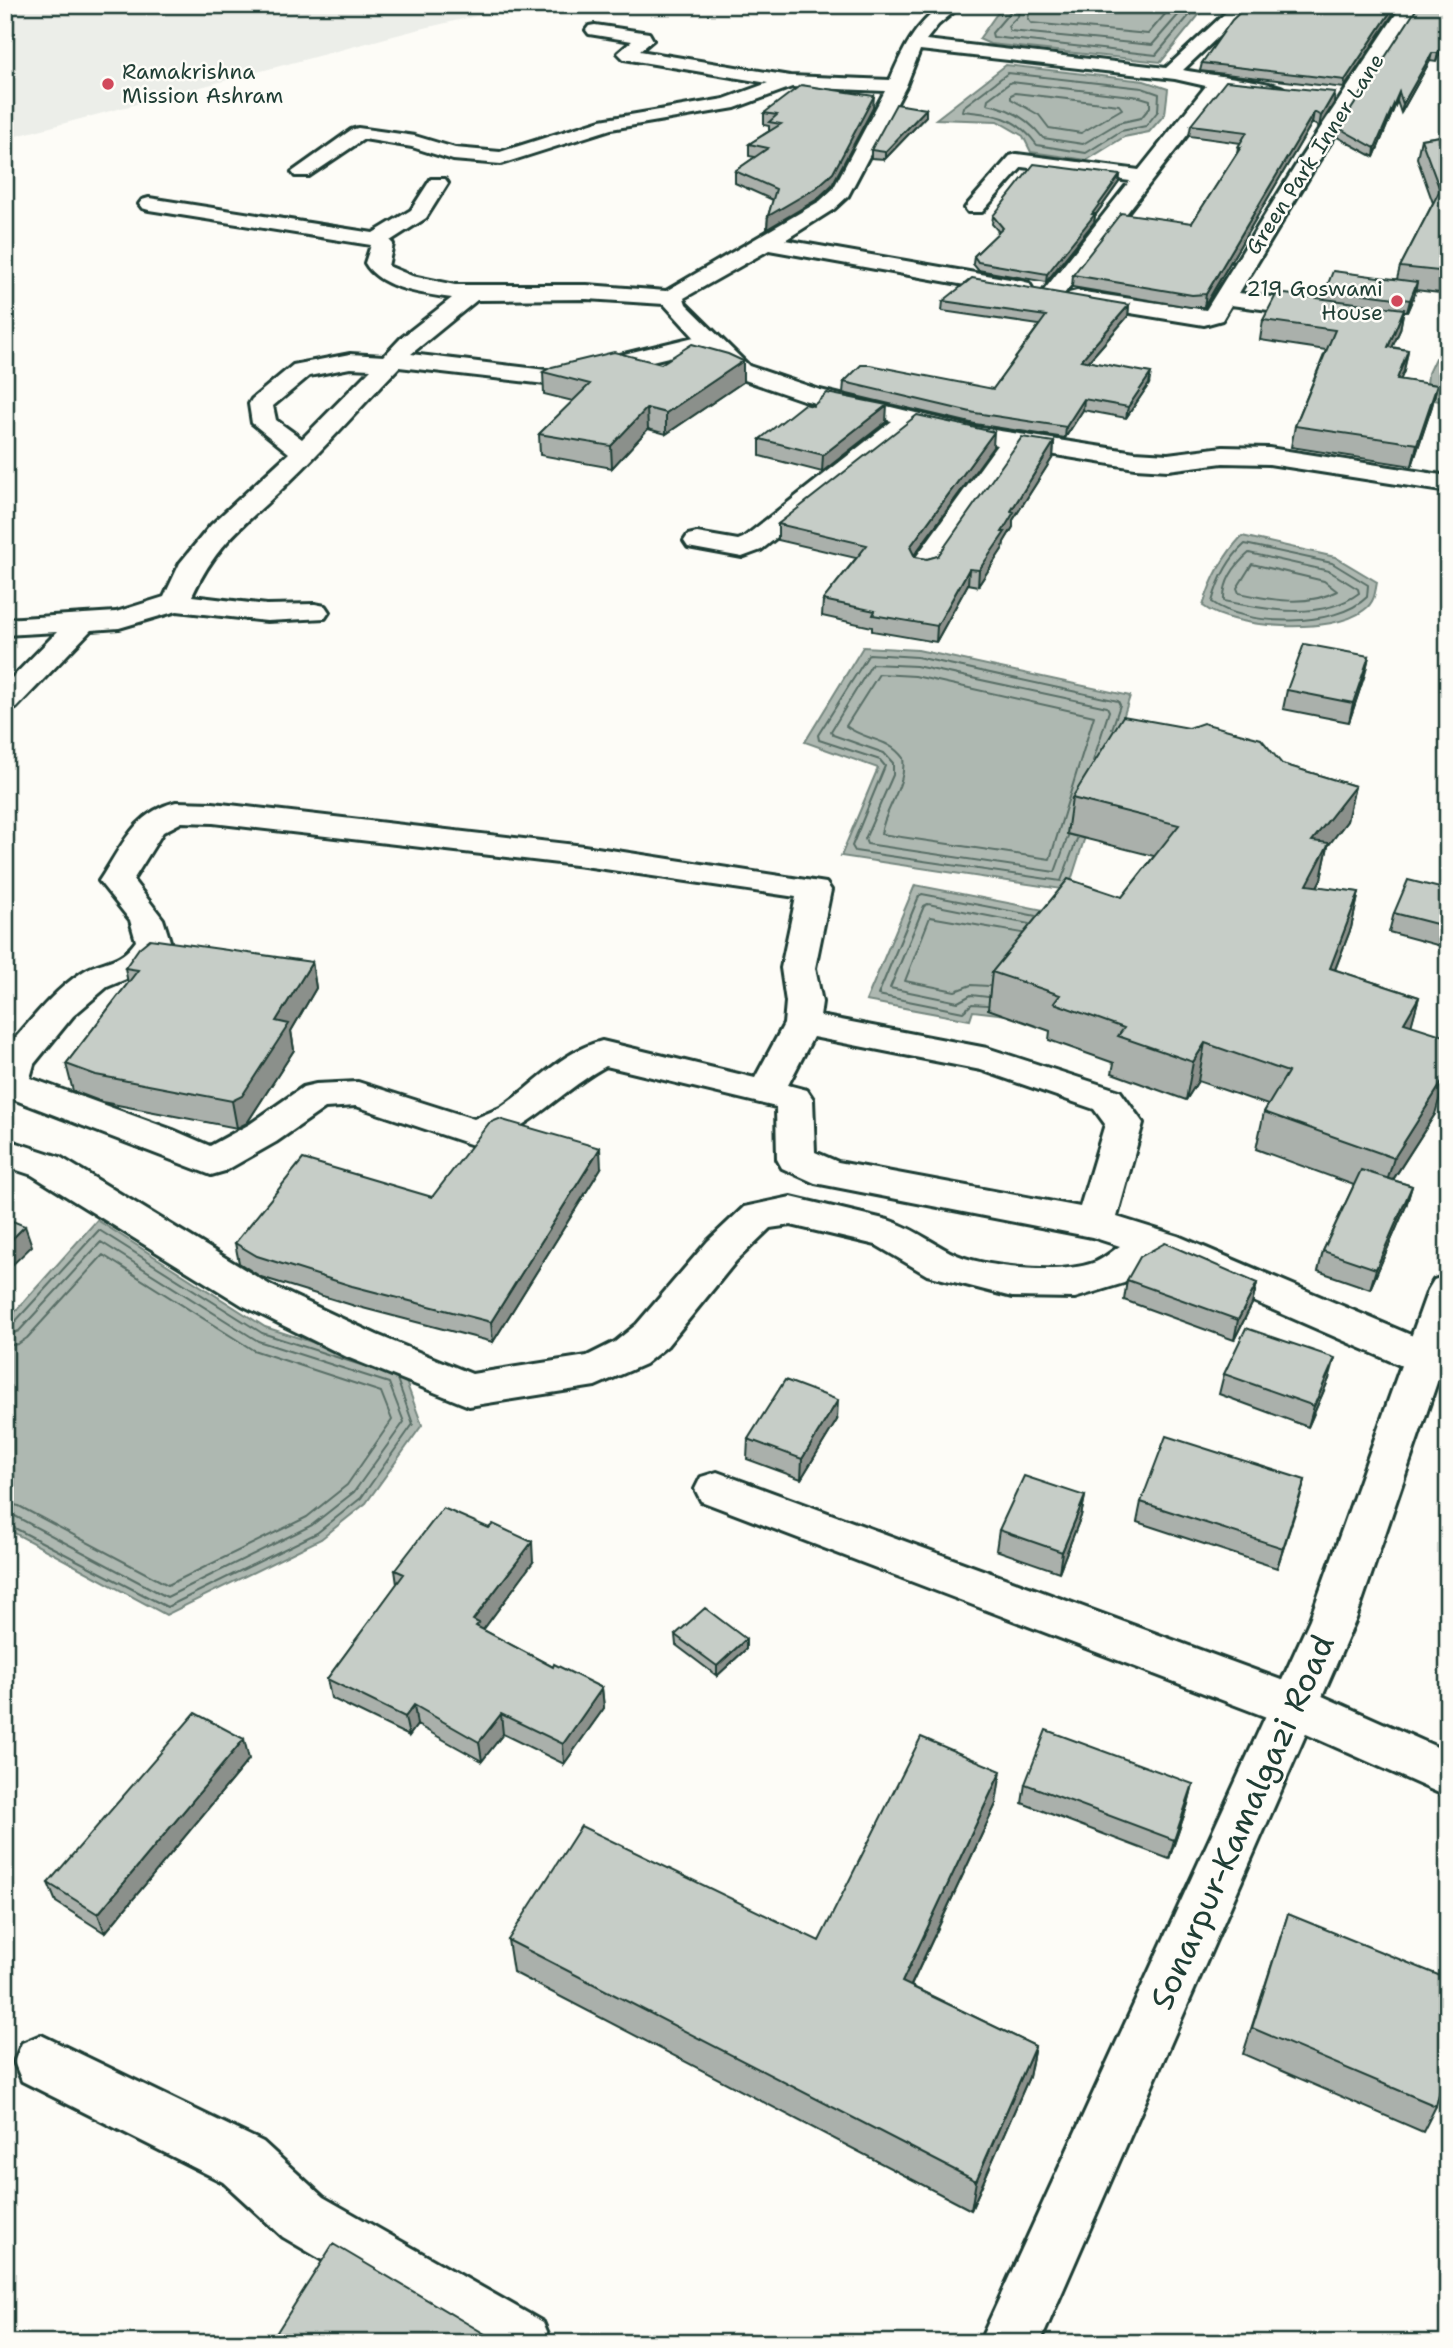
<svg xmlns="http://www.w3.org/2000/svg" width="1453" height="2348" font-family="'Shantell Sans',sans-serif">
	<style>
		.built { fill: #eceee9 }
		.water { fill: #aeb8b1; stroke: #75877f; stroke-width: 2 }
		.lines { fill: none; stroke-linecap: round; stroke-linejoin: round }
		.shore { stroke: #586e66; stroke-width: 2 }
		.street-casing { stroke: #1f3d34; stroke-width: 6 }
		.secondary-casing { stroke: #1f3d34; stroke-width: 6 }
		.street { fill: #fdfcf7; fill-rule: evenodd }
		.secondary { fill: #fdfcf7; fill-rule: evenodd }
		.wall { fill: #aab0ab; stroke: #1f3d34; stroke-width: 2 }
		.shaded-wall { fill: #8b908b; stroke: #1f3d34; stroke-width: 2 }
		.building { fill: #c6cdc7; stroke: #1f3d34; stroke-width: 2 }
		.poi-dot { fill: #d1495b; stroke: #fdfcf7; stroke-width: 2.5 }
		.labels { text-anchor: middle; stroke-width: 5; stroke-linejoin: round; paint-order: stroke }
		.far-poi-label { font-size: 21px; fill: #1f3d34; stroke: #fdfcf7; text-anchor: start }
		.far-street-label { font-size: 21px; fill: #1f3d34; stroke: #fdfcf7 }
		.near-street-label { font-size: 32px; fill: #1f3d34; stroke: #fdfcf7 }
	</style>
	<rect width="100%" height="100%" fill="#fdfcf7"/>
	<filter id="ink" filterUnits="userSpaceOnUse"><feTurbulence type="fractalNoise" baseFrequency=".0143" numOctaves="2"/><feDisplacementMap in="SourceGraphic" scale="14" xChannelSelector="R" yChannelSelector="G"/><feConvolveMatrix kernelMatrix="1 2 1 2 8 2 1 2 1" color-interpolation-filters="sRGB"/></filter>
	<g filter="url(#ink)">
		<path class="built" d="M5,5H523L416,30L5,139Z"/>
		<path class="water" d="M1007,5H1207L1161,62L990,44L979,39L996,15Z
			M1006,65L1144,81L1168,89L1165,114L1149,132L1124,137L1087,160L1031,152L1023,136L997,121L936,119Z
			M1435,358L1448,359V402L1426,399L1428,373Z
			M1242,536L1335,557L1377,582C1375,594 1374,603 1364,610C1333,635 1233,629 1203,606C1211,579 1222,557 1242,536Z
			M863,647L918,650L1130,696L1068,890L841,856L878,768L805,742Z
			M915,885L1064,914L1032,1018L973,1011L970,1020L866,1001Z
			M97,1220L265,1327L402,1371L422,1425L366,1503L321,1539L166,1615L5,1528V1323Z"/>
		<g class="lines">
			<path class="shore" d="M1011,5L1010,12L992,33L993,37L1156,55L1198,5
				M1020,5L1018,16L1008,26L1010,31L1152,45L1187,5
				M1031,5L1028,19L1031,23L1148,34L1173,5
				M1008,73L1142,88L1159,94L1158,111L1146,126L1121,131L1086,153L1037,145C1016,116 995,114 962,111L963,107Z
				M1011,82L1140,97L1150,100V107L1141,118L1118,123L1083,144L1043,138C1028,119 1011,108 987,104L988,99Z
				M1015,93L1119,105L1122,109L1081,133L1049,128L1039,115L1011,99V95Z
				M1245,544L1332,563L1368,585L1367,597C1336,628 1246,627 1212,602C1218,580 1227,560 1245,544Z
				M1249,553L1329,571L1358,589L1359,593C1322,621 1267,610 1224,601C1223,582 1235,565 1249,553Z
				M1252,564L1324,581L1337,591C1307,607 1271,600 1239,593L1237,588Z
				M879,674L915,676L1094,716L1050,859L881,834C885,807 907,786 903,758C888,737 865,741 846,726Z
				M1068,836L1055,872L867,844L865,839L893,775V763L884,753L833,735L831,731L872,664L916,666L1107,707L1109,711L1093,761
				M1077,839L1061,881L855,851L852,846L885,766L880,760L819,740L818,735L869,654L917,657L1118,701L1120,705L1112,729
				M989,986L971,985L955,991L905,981L930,917L1022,933
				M988,997L971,995L958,1002L890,988L924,906L928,904L1029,924
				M987,1005L972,1004L963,1012L878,995L919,896L922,894L1036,916
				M5,1327L13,1324L99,1230L262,1333L367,1367
				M5,1336L19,1331L101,1242L258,1341L389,1383L404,1422L354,1492L312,1525L167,1597L15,1516L5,1514
				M5,1346L18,1344L27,1338L103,1255L253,1350L381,1392L392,1420L347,1485L307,1517L168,1585L19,1506L5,1503
				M5,1523L167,1607L317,1533L361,1498L413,1424L397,1379"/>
			<g class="street-casing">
				<path id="street" d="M943,5H962L938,25L926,40L1166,68L1234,5H1252L1183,70C1200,74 1278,82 1284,89L1275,95L1223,89L1060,299H1044L1041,294L1130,181L1022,167L982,212H968L965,208L968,204L1010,156L1017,154L1139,170L1206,86L1175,79L920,50L906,86L848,196L834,209L785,240L1021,281L1029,283L1032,288L1029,293L1021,295L769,250L684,298L686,304L749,366L820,390L974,427L1135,452L1168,454L1223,447L1269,448L1448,476V492L1269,464L1223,463L1168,470L1135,468L1019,449L935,570L925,572L915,570L911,564L997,445L915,427L761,550L742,557L688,547L684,541L688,535L697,533L738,540L743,538L892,421L803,400L733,376L705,348L554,385L399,367C362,405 327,446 288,483C247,524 218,540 192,596L267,605L315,604L325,606L329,612L325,618L267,621L177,611L119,628L91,630L16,708L5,711V685L57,632L5,635V619L116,612L164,597L180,563L211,525L289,453L252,423L249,404L252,399L293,365L350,354L384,356L401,338L452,298C424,294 380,289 365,263L371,245L149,210L142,208L139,204L142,200L149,198L373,233L411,210L431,179H445L448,183L426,218L390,241L393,244L388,266L412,276L455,285H587L666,291L820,201L833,189L885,91L792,87L735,108L611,129L501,164L453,160L412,147L364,139L309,176H295L292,172L351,130L358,128L415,136L455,148L500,152L601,120L724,99L768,83L624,59L618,53L632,41L589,34L586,30L589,26L595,25L649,33L653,40L640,51L790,76L890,80C903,49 915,25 943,5ZM587,299L664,304L694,337L554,371L411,354L477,300ZM350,368L371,369L302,439L276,420L273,406L309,376Z
					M1402,5H1419L1318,162L1239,293L1322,303L1330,305L1333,310L1330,315L1322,317L1231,305L1222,320L1204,325L1069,303L1066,298L1069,293L1077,291L1206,310L1298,162Z
					M176,802L213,803L584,846L826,883L831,890L815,968L822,1002L820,1016L987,1048L1120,1091L1143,1123L1117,1217L1178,1236L1439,1347L1445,1358L1439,1369L1424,1374L1409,1369L1161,1261L1153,1263L1124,1283L1075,1298L1012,1297L927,1275L876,1245L791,1225L770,1228L736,1261L667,1346L645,1364L595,1386L469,1406L347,1357L242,1305L32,1175L5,1166V1139L60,1157L270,1285L377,1335L472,1374L587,1356L615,1342L637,1324L708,1241L744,1207L791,1197L888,1220C911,1227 929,1241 950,1252C982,1268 1059,1275 1093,1263C1102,1260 1111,1252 1120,1246L1092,1237L815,1183L782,1168L777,1159L776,1107L606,1066C558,1092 532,1130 476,1146L356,1106L325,1108L276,1142L225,1171L211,1175L5,1096V1050C29,1023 51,993 81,973C103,958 118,966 136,941L130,920L99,881C122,847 133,813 176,802ZM182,822L213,823L584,866L796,897L781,968L786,1002L784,1024L755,1078L602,1041C560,1052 535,1085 500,1108C492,1112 482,1115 474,1119L358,1082L316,1084L303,1087L250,1124L210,1146L173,1130L30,1078L34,1064L73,1016L107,987L150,969L170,941L163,919L133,880L163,832ZM813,1037L981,1070L1094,1109L1105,1124L1080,1207L838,1162L815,1152L813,1099L807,1090L788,1085Z
					M717,1472L1311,1691L1448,1752V1797L1277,1721L701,1501L695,1489L701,1477Z
					M41,2035L263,2142L323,2197L543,2322L552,2343H464L283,2237L223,2182L22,2081L14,2062L22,2043Z"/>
			</g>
			<g class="secondary-casing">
				<path id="secondary" d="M1448,1275V1350L1356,1619L1040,2343H979L1310,1619L1428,1290L1434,1280Z"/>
			</g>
			<use href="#street" class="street"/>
			<use href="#secondary" class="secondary"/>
		</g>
		<path class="wall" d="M1248,5H1399L1344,88L1200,71L1202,63Z
			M1448,11V52L1441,51L1436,62L1430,61L1401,113L1397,101L1374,157L1337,137L1339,128Z
			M1334,103L1319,127L1312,123L1204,307H1190L1072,287L1073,275L1192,223L1237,153L1238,147L1241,143L1189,136L1191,125Z
			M873,108L832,185L816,200L767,229L768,216L773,200L735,183V171L755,157L749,156V144L769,131V126L764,125V113Z
			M926,109V116L885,159L871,158V150Z
			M1448,135V294L1416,290L1407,312H1403L1400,330L1392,347L1408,350L1404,371L1400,380L1437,385L1432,406L1412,466L1291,447L1295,426L1326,350L1260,340L1263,320L1324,299L1326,289L1397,279L1400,267L1433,203L1417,158L1421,139Z
			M1120,175L1119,182L1095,216L1094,222L1046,282L978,270L973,264L974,256L999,232L992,224L993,216Z
			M943,301L1129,305L1128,316L1088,362L1149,384L1126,418L1083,410L1065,438L975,424L843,393L844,382L993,389L1039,325L942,311Z
			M743,361V382L666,434L648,429L612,468L540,455L539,434L573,401L544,394L543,372L661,364Z
			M813,406L886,422L822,472L760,456V439Z
			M1054,442L1053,457L1013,520V527L1004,542L1003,548L978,586L968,584L936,642L872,631V627L822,616L823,600L856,558L778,540V524L993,447L914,555L915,557L927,559L938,556Z
			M1369,656L1365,674L1349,722L1283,709L1287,690Z
			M1282,764L1355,786L1347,821L1328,846L1321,879L1317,887L1359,892L1351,928L1335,970L1419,997L1411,1025L1435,1114L1393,1180L1412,1186L1406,1206L1370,1289L1318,1271L1323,1251L1354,1185L1256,1149L1264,1112L1268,1105L1198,1081L1186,1100L1112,1073L1114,1063L1049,1040L1050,1031L988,1009L992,972L1122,897L1154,856L1067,834L1072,798Z
			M1448,890V948L1389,932L1394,913Z
			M312,962L316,988L291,1031L294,1050L247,1123L237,1128L102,1102L73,1091L66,1064L128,983L125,968Z
			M601,1168L493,1342L355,1306L261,1277L239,1263L235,1243L432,1197Z
			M1127,1280L1257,1283L1252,1304L1234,1340L1124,1300Z
			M1224,1374L1329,1379L1308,1427L1219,1394Z
			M837,1420L801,1479L747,1459L748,1439Z
			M1305,1480L1277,1568L1137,1522L1141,1502Z
			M1085,1496L1081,1516L1059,1572L996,1550L999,1530Z
			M533,1562L483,1630L553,1667L602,1688L604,1708L564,1764L503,1734L482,1761L417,1725L409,1736L331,1698L327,1679L397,1584L395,1570Z
			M675,1635L746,1639V1649L717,1676L676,1645Z
			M249,1759L105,1933L56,1902L48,1883Z
			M1025,1784H1193L1188,1804L1169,1859L1022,1803Z
			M996,1804L911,1986L1035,2046L1029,2077L971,2210L513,1972L508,1940L819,1941Z
			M1288,1914L1436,2106L1423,2132L1243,2054Z"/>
		<path class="shaded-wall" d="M1395,5H1399L1344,88L1345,80Z
			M1443,43L1441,51L1436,62L1438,53Z
			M1432,53L1430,61L1401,113L1403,104Z
			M1335,92L1334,103L1319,127L1321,116Z
			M1399,92L1397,101L1374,157L1375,148Z
			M874,96L873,108L832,185L816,200L767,229L768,216Z
			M926,109V116L885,159V152Z
			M1314,112L1312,123L1204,307L1206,294Z
			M1120,175L1119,182L1095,216L1094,222L1046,282L1047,274Z
			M1417,282L1415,294L1407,312L1410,300Z
			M1129,305L1128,316L1080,371L1081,360Z
			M1404,309L1400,330L1383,368L1388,347Z
			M1408,350L1404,371L1392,401L1397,379Z
			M743,361V382L666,434V413Z
			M1151,373L1149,384L1126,418L1128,407Z
			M1437,385L1432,406L1412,466L1417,444Z
			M1084,399L1083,410L1065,438L1066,427Z
			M887,405L886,422L822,472L823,455Z
			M647,408L648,429L612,468L611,446Z
			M994,432L993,447L909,562L910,547Z
			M1054,442L1053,457L1013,520V527L1004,542L1003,548L978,586L979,570L1002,532L1011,511Z
			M969,569L968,584L936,642L937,626Z
			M1369,656L1365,674L1349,722L1353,703Z
			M1355,786L1347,821L1328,846L1321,879L1299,922L1312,841Z
			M1359,892L1351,928L1321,1005L1330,968Z
			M312,962L316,988L291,1031L294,1050L247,1123L237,1128L232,1101L276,1021Z
			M1419,997L1409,1034L1404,1023Z
			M1205,1043L1198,1081L1186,1100L1193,1062Z
			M1446,1076L1435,1114L1383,1195L1394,1158Z
			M600,1148L601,1168L493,1342L491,1322Z
			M1412,1186L1406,1206L1370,1289L1376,1269Z
			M25,1226L32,1246L5,1272V1246Z
			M1257,1283L1252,1304L1234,1340L1238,1320Z
			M1335,1358L1329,1379L1308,1427L1314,1406Z
			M838,1400L837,1420L801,1479L802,1459Z
			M1305,1480L1299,1501L1277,1568L1283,1548Z
			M1085,1496L1081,1516L1059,1572L1062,1552Z
			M532,1542L533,1562L480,1634L473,1620Z
			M746,1639V1649L717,1676V1666Z
			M602,1688L604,1708L564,1764L563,1744Z
			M414,1705L417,1725L409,1736L405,1717Z
			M501,1714L503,1734L482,1761L479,1742Z
			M244,1739L249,1759L105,1933L98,1914Z
			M1001,1771L996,1804L898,2013L902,1982Z
			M1193,1784L1188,1804L1169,1859L1174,1840Z
			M1035,2046L1029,2077L971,2210L976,2181Z"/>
		<path class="building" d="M1248,5H1395L1345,80L1202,63L1232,20Z
			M1419,5H1432L1448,11V44L1443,43L1438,53H1432L1403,104L1399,92L1375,148L1339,128Z
			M1226,81L1335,92L1321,116L1314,112L1206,294L1192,295L1073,275L1121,213L1192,223L1241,147H1238L1247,132L1191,125Z
			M801,85L874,96L833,173L816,188L768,216L776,189L735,171L768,148L749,144L781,124L769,122L777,115L764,113Z
			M896,104L926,109L885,152L871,150Z
			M1448,135V272L1400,267L1440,190L1421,139Z
			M1034,164L1120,175L1092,214H1095L1047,274L978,262L974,256L1003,228L993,216Z
			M1333,271L1417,282L1410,300L1326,289Z
			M972,278L1129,305L1081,360L1151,373L1128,407L1084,399L1066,427L975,413L844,382L861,365H870L993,389L1046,316L943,301Z
			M1277,293L1404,309L1388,347L1408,350L1397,379L1437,385L1417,444L1295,426L1335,330L1263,320Z
			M692,344L728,354L743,361L666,413L647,408L611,446L539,434L590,384L543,372L552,367L614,352L661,364Z
			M827,393L887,405L823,455L760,439L804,404L813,406Z
			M917,415L994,432L910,547L915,557L927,559L938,556L1022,437L1054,442L1011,511L1014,512L1002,532H1005L979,570L969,569L937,626L873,615L875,611L823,600L867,545L778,524Z
			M1304,644L1369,656L1353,703L1287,690Z
			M1123,716L1189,728L1203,723L1261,739L1282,764L1355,786L1312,841L1329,843L1307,885L1359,892L1330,968L1419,997L1404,1023L1448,1037V1065L1446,1076L1394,1158L1264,1112L1288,1072L1205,1043L1193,1062L1118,1036L1124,1028L1054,1003L1060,995L992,972L1068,879L1122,897L1179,825L1072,798Z
			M1408,880L1448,890V927L1394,913Z
			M150,939L312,962L276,1021L289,1024L242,1096L232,1101L96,1075L66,1064L138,970L125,968L139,948Z
			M499,1119L600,1148L491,1322L352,1286L257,1256L235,1243L303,1159L432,1197L489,1123Z
			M1361,1170L1412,1186L1376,1269L1323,1251Z
			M5,1218L25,1226L5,1246Z
			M1165,1243L1257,1283L1238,1320L1127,1280L1140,1257Z
			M1246,1328L1335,1358L1314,1406L1224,1374Z
			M785,1380L838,1400L802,1459L748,1439Z
			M1166,1436L1305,1480L1283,1548L1141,1502Z
			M1024,1476L1085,1496L1062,1552L999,1530Z
			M443,1508L489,1528L493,1524L532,1542L473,1620L479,1623L476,1626L553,1667L554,1664L602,1688L563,1744L501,1714L479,1742L414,1705L405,1717L327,1679L404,1574L395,1570Z
			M705,1608L746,1639L717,1666L675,1635Z
			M195,1713L244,1739L98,1914L48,1883Z
			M1046,1730L1193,1784L1174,1840L1025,1784Z
			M921,1737L1001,1771L902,1982L1035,2046L976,2181L508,1940L581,1826L819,1941Z
			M1288,1914L1448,1979V2058L1436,2106L1252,2028Z
			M333,2244L500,2343H270Z"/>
	</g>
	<g class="poi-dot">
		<circle cx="108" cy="84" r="7"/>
		<circle cx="1397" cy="301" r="7"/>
	</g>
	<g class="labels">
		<g class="far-poi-label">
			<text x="122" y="79">Ramakrishna<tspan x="122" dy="24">Mission Ashram</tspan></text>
			<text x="1383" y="296" text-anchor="end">219 Goswami<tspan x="1383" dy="24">House</tspan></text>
		</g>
		<g class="far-street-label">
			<text transform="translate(1315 154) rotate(-57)" y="7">Green Park Inner Lane</text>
		</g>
		<g class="near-street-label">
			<text transform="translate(1242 1822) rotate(-66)" y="11">Sonarpur-Kamalgazi Road</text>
		</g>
	</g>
	<rect width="1453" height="2348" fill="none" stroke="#fdfcf7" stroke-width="28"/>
	<rect x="14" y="14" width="1425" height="2320" fill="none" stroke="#1f3d34" stroke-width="2.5" filter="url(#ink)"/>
</svg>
